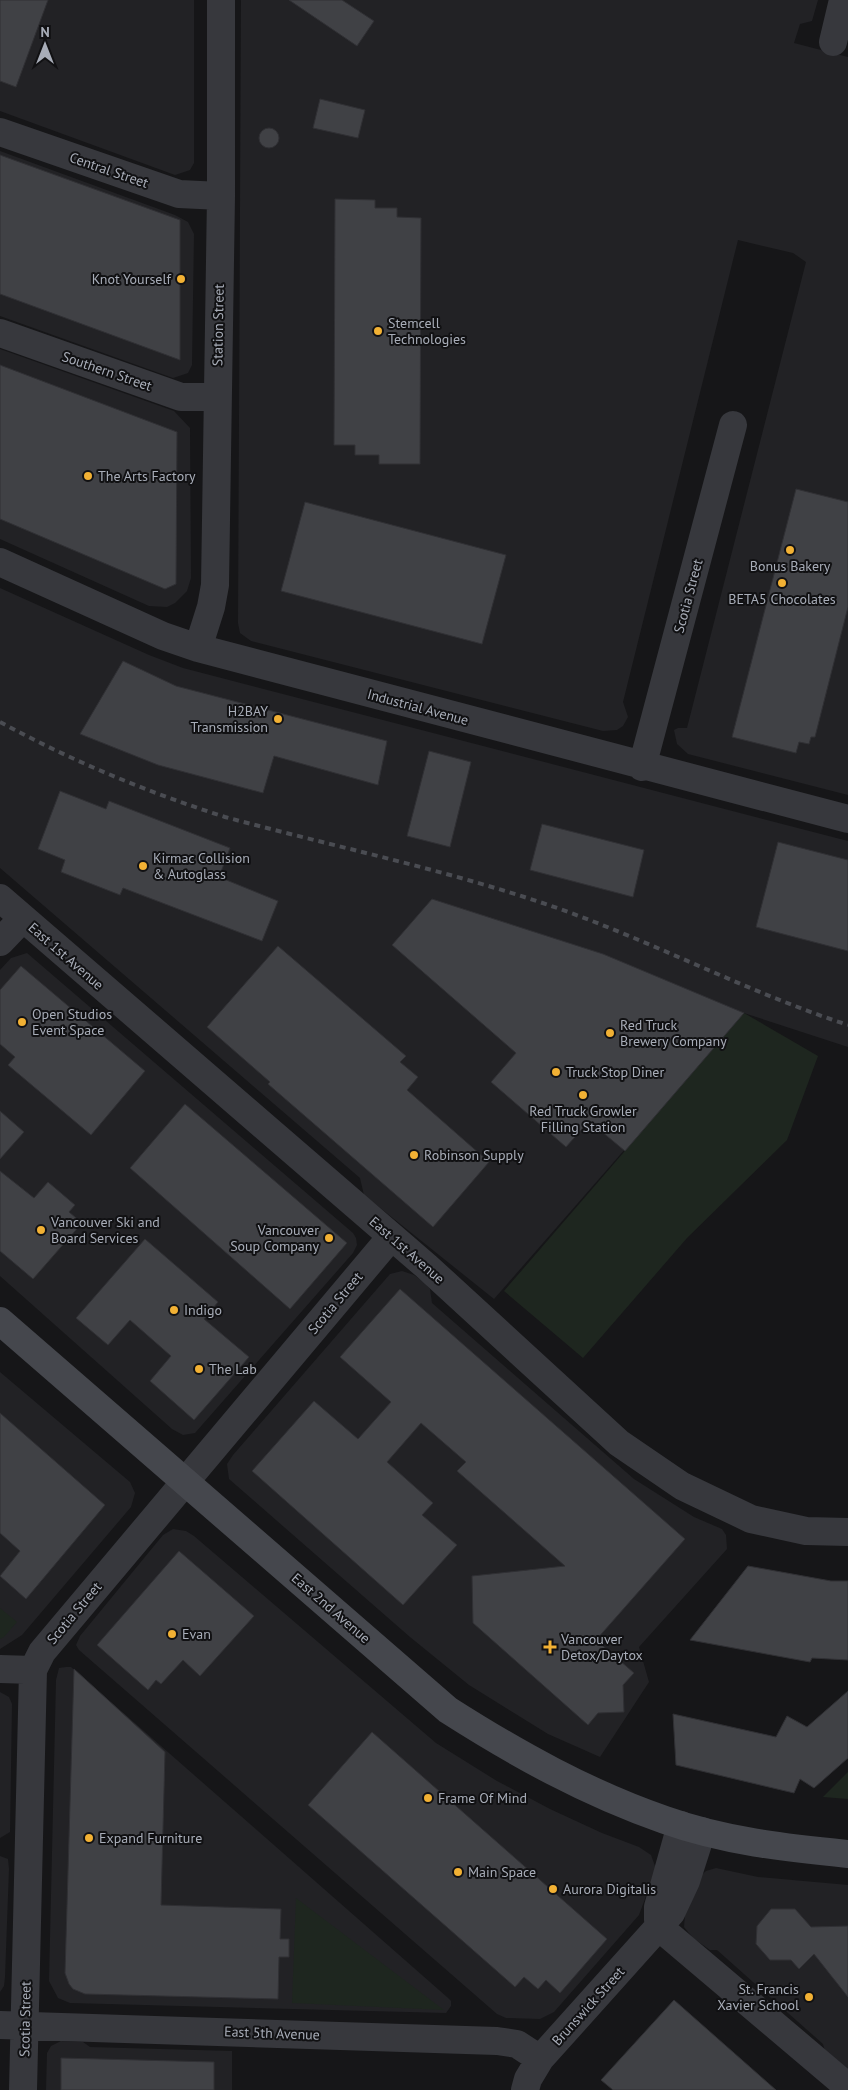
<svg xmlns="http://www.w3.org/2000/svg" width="848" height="2090" font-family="'PT Sans',sans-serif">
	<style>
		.built { fill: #222225 }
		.green { fill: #1e261f }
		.building { fill: #404145; stroke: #303034 }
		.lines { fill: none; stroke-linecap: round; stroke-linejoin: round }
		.minor { stroke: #37383d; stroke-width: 28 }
		.secondary { stroke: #45474d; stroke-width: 28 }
		.rail { stroke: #4a4c52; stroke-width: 4; stroke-dasharray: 6 5; stroke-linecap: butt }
		.poi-dot { fill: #f2b134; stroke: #111113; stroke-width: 2 }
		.labels { text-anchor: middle; stroke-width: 4; stroke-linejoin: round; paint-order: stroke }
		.street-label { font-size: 14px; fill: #a8adb8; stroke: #111113 }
		.poi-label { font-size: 14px; fill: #a8adb8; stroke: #111113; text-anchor: start }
	</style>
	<rect width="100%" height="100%" fill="#161618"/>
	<path class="built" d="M0,0H194V163L190,170L175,175L0,111Z
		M241,0H818L812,21L800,24L794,43L848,57V795L688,754L677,744L674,730L678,728H687L806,262L793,253L738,240L623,702L628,717L623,726L617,730L603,731L251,641L240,633L238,623Z
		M0,151L175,215L188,222L194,234L192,365L188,373L173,378L0,316Z
		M0,349L174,411L190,428L191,578L187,591L175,603L167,607L149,606L0,539Z
		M0,588L149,655L183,668L848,841V1047L744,1013L494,1299L364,1195L360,1178L0,868Z
		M27,953L353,1233L356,1238L357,1245L353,1253L195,1433L183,1435L172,1429L0,1276V970L11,958Z
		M402,1271L414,1275L425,1283L430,1289L432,1303L634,1479L694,1517L722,1529L726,1535L727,1549L639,1647L649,1682L600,1757L548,1734L469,1685L410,1637L229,1479L227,1464L233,1455L390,1274Z
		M0,1372L130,1482L135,1493L131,1507L22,1635L0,1649Z
		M173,1529L186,1531L194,1536L436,1743L497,1781L550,1809L602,1833L639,1847L651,1855L656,1869L639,1915L554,2012L540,2019L506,2018L497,2014L79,1650L76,1645L80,1636L163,1535Z
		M66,1667H71L447,1997L451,2001V2006L446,2013L70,2003L58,1998L49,1981L56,1680L59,1668Z
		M0,1692L9,1697L12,1704L10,1832L0,1838Z
		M0,1856L8,1859L9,1869L5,1977L4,1986L0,1992Z
		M716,1868L758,1877L848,1885V2070L825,2051L823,2044L717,1950H710L693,1938L684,1927L685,1915L698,1878L706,1871Z
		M61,2041L83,2042L90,2047L232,2051V2090H46L47,2053L51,2046Z"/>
	<path class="green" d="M744,1013L818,1056L787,1140L687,1238L583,1358L504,1291Z
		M0,1608L17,1622L4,1637L0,1639Z
		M848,1772V1799L823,1797Z
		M296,1898L444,2010L292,2003Z"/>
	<path class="building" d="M0,0H48L16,87L0,81Z
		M289,0H342L374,21L357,46Z
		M320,99L365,110L358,138L313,128Z
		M259 138a10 10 0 1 1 20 0a10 10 0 1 1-20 0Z
		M0,155L180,220V360L0,294Z
		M335,199L375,200V208H397V217L421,218L420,464H379V455H355V445H334Z
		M0,365L177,432L176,584L165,589L0,519Z
		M796,489L848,502V607L815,737H811L809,744L799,742L796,753L732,737Z
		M305,502L506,555L482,644L281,591Z
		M123,661L176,686L387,741L378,785L274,756L263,793L158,765L80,734Z
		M429,751L471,762L450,847L407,836Z
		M60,791L106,809L109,801L230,848L219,877L278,901L262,941L123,888L120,895L61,872L65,860L38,849Z
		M542,824L644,850L633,897L530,870Z
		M778,842L848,860V951L756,927Z
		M432,899L603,954L744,1013L625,1151L589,1121L566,1147L491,1082L516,1053L392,945Z
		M278,946L406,1056L400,1062L418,1077L407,1090L489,1162L433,1227L268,1084L270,1082L207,1027Z
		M21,966L145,1071L91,1135L8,1065L15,1057L0,1044V990Z
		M185,1104L347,1243L290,1309L130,1168Z
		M0,1111L24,1132L0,1159Z
		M0,1171L34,1198L48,1182L75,1205L69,1212L82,1223L33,1279L0,1251Z
		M145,1239L218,1302L204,1319L249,1357L194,1420L150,1381L171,1356L130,1320L108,1345L76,1318Z
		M400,1289L685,1539L596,1640L634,1673L623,1685L624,1712L598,1713L588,1725L473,1623L472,1576L565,1566L457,1471L466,1462L421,1423L387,1462L433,1503L422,1515L457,1545L403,1605L252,1471L314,1401L358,1439L391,1402L340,1357Z
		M0,1413L105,1505L26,1599L0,1576L20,1551L0,1533Z
		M179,1551L254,1616L200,1676L183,1660L161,1684L156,1680L148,1690L97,1645Z
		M748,1566L831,1581H848V1660L812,1658L810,1662L690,1640Z
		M74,1669L165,1752L161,1905L281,1909L280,1939H289V1957H279L278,1999L85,1994L73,1989L69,1984L65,1973Z
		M848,1691V1758L814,1788L800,1779L794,1793L676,1765L673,1714L776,1737L787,1716L807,1727Z
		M372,1732L607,1939L560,1993L546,1980L538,1989L524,1977L515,1987L308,1805Z
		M771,1909H795L811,1927L848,1926V1997L814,1954L799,1969L791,1960H770L756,1944L757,1926Z
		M674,2000L776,2090H613L601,2080Z
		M61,2058L214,2062V2090H61Z"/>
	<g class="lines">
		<path class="minor" d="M833,42L843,0
			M0,132L179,194L221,196
			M0,333L181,397H216
			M0,562L163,636L198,648L848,819
			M198,648L211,607L215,585L221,196V0
			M642,767L733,425
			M0,898L426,1266L619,1443L682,1486L751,1519L806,1531L848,1532
			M0,942L23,918
			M0,1669L33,1670
			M658,1920V1907L681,1825
			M659,1927L848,2087
			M0,2025L497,2041L517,2044L540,2059
			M23,2090L33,1670L42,1652L391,1237
			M525,2090L528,2079L540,2059L671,1913L686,1881L702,1831"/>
		<path class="secondary" d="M0,1321L448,1710C517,1754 587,1793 665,1820C724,1841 786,1848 848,1854"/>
		<path class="rail" d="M0,722C72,761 147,792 225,817C336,847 452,871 560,909C658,944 750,993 848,1025"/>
	</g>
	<g class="poi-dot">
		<circle cx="181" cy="279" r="5"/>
		<circle cx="378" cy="331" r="5"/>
		<circle cx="88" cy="476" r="5"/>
		<circle cx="790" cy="550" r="5"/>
		<circle cx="782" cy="583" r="5"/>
		<circle cx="278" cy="719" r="5"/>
		<circle cx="143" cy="866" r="5"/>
		<circle cx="22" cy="1022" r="5"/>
		<circle cx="610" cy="1033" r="5"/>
		<circle cx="556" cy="1072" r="5"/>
		<circle cx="583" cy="1095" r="5"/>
		<circle cx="414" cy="1155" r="5"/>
		<circle cx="41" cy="1230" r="5"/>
		<circle cx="329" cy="1238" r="5"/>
		<circle cx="174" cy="1310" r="5"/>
		<circle cx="199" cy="1369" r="5"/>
		<circle cx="172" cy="1634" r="5"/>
		<path d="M547.5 1639.5h5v5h5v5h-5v5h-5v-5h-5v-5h5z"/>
		<circle cx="428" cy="1798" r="5"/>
		<circle cx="89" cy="1838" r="5"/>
		<circle cx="458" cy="1872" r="5"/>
		<circle cx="553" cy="1889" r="5"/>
		<circle cx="809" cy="1997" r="5"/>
	</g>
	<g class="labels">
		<g class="street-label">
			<text transform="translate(109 170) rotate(19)" y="5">Central Street</text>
			<text transform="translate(218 325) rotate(-89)" y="5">Station Street</text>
			<text transform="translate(107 371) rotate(19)" y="5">Southern Street</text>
			<text transform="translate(688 596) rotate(-75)" y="5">Scotia Street</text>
			<text transform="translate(418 707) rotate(15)" y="5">Industrial Avenue</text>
			<text transform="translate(66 956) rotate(41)" y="5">East 1st Avenue</text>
			<text transform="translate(407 1250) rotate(41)" y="5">East 1st Avenue</text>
			<text transform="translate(335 1303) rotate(-50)" y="5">Scotia Street</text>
			<text transform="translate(331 1608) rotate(41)" y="5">East 2nd Avenue</text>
			<text transform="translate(74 1613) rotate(-50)" y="5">Scotia Street</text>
			<text transform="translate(588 2006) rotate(-48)" y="5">Brunswick Street</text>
			<text transform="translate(25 2019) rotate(-89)" y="5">Scotia Street</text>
			<text transform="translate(272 2033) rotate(2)" y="5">East 5th Avenue</text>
		</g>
		<g class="poi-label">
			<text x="171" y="284" text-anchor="end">Knot Yourself</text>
			<text x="388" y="328">Stemcell<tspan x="388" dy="16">Technologies</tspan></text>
			<text x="98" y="481">The Arts Factory</text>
			<text x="790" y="571" text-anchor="middle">Bonus Bakery</text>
			<text x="782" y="604" text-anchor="middle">BETA5 Chocolates</text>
			<text x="268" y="716" text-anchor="end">H2BAY<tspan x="268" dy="16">Transmission</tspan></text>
			<text x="153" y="863">Kirmac Collision<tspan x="153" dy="16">&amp; Autoglass</tspan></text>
			<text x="32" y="1019">Open Studios<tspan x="32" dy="16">Event Space</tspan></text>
			<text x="620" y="1030">Red Truck<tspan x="620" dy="16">Brewery Company</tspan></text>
			<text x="566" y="1077">Truck Stop Diner</text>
			<text x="583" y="1116" text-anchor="middle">Red Truck Growler<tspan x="583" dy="16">Filling Station</tspan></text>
			<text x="424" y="1160">Robinson Supply</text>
			<text x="51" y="1227">Vancouver Ski and<tspan x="51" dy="16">Board Services</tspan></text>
			<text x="319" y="1235" text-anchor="end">Vancouver<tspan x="319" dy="16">Soup Company</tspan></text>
			<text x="184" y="1315">Indigo</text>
			<text x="209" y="1374">The Lab</text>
			<text x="182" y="1639">Evan</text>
			<text x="561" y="1644">Vancouver<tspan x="561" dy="16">Detox/Daytox</tspan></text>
			<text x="438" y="1803">Frame Of Mind</text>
			<text x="99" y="1843">Expand Furniture</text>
			<text x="468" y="1877">Main Space</text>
			<text x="563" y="1894">Aurora Digitalis</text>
			<text x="799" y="1994" text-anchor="end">St. Francis<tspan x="799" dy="16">Xavier School</tspan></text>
		</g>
	</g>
	<g transform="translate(45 45)" stroke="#111113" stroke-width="4" paint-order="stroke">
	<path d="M0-4L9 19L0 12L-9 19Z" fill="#a8adb8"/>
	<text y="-8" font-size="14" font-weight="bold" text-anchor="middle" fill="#a8adb8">N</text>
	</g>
</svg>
